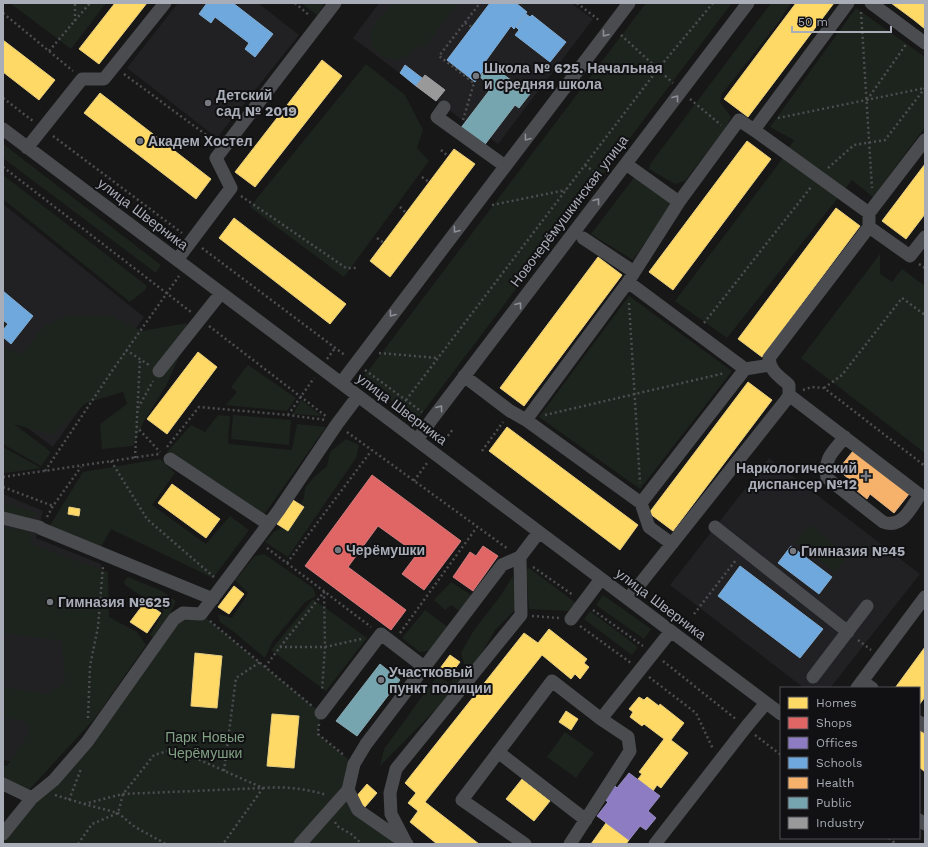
<svg xmlns="http://www.w3.org/2000/svg" width="928" height="847" font-family="'Work Sans',sans-serif">
	<style>
		.built { fill: #212123 }
		.green { fill: #1d241e }
		.homes { fill: #ffd966; stroke: #e5cc7e }
		.shops { fill: #e06666; stroke: #d07b7e }
		.offices { fill: #8e7cc3; stroke: #968bbf }
		.schools { fill: #6fa8dc; stroke: #80aad1 }
		.health { fill: #f6b26b; stroke: #dfb082 }
		.public { fill: #76a5af; stroke: #85a7b1 }
		.industry { fill: #999; stroke: #9e9fa2 }
		.lines { fill: none; stroke-linecap: round; stroke-linejoin: round }
		.path { stroke: #4d4e51; stroke-width: 2.5; stroke-dasharray: 2 3; stroke-linecap: butt }
		.minor { stroke: #4b4c50; stroke-width: 13 }
		.oneway { stroke: #8d9098 }
		.poi-dot { fill: #76787f; stroke: #111113; stroke-width: 1.5 }
		.labels { text-anchor: middle; stroke-width: 4; stroke-linejoin: round; paint-order: stroke }
		.poi-label { font-size: 14px; font-weight: bold; fill: #a9adb7; stroke: #111113; text-anchor: start }
		.street-label { font-size: 14px; fill: #a9adb7; stroke: #111113 }
		.park-label { font-size: 14px; fill: #81a184; stroke: #111113 }
	</style>
	<rect width="100%" height="100%" fill="#171717"/>
	<path class="built" d="M178,3H258L299,35L217,138L127,68Z
		M379,3H571L593,19L498,144L490,138L483,147L465,122L353,38Z
		M3,204L144,317L53,447L3,410Z
		M769,458L920,574L830,688H804L670,585Z
		M3,494L43,511L36,538L101,564L94,640L25,764L3,760Z"/>
	<path class="green" d="M10,3H106L71,49Z
		M301,3H325L317,15Z
		M393,3H458L424,48L418,44C414,49 409,56 403,58C385,65 365,49 372,30C375,22 387,10 393,3Z
		M646,3H732L417,420L362,379Z
		M771,3H791L778,23L722,94L720,102L731,117L725,129L685,181L675,184L649,169L651,163Z
		M856,8L925,57V127L873,197L852,180L727,338L675,301L780,162L794,140L770,127Z
		M366,64L405,95L423,130L417,148L429,161L344,277L250,207Z
		M3,144L161,265L156,273L3,158Z
		M3,175L147,286L145,290L130,302L3,199Z
		M636,175L673,203L633,260L591,234Z
		M880,254V274L892,282L902,269L925,286V453L801,358Z
		M629,296L732,371L640,489L539,417Z
		M69,315L111,316L142,331L187,323L183,348L166,386L144,421L133,446L102,449L100,424L127,404L123,392L86,403L52,435L14,424L51,452L41,466L3,444V348L22,354L43,327Z
		M248,365L296,398L287,411L226,405L237,392L231,387Z
		M301,400L322,416L293,414Z
		M218,415L230,416L228,439L229,444L292,450L297,424L326,427L263,516L167,452L191,425L205,432Z
		M233,415L291,420L289,445L231,439Z
		M346,439L359,445L356,458L288,557L265,542L274,532L287,525L304,498L305,488L313,478L327,466L330,452Z
		M3,447L41,468L5,473L3,471Z
		M160,459L175,473L152,505L206,544L230,516L249,530L213,578L111,529L101,547L49,527L83,472Z
		M3,502L37,513L33,519L3,512Z
		M810,525L849,556L835,573L796,542Z
		M3,528L28,530L33,545L108,572L109,617L137,632L146,645L96,717L28,791L3,777V766H7L30,731L25,721L3,718V687L47,694L65,683L62,641L3,633Z
		M264,554L313,588L316,596L305,602L272,642L265,658L234,632L220,622L218,614L232,618L248,593L235,580L255,556Z
		M529,568L576,603L568,611L529,609L526,570Z
		M513,576L517,608L495,630L476,663L439,706L380,766L384,749L437,676L449,683L465,667L461,653L474,630L499,598Z
		M128,577L162,591L176,601L170,613L153,637L150,635L164,611L125,585L124,581Z
		M451,582L471,595L461,612L451,605L445,610L434,600Z
		M603,595L651,629L644,639L596,605Z
		M313,599L367,638L326,691L271,650Z
		M425,610L449,628L432,650L420,652L402,638Z
		M590,611L638,647L632,655L584,619Z
		M201,614L321,713L318,734L354,764L348,790L358,810L407,844H3V834L43,790L174,619Z
		M565,732L594,753L576,778L547,757Z"/>
	<path class="homes" d="M115,3H147L99,64L79,49Z
		M796,3H834L748,117L724,99Z
		M891,3H925V29L914,20Z
		M3,40L55,80L39,100L3,72Z
		M322,60L342,76L255,187L235,172Z
		M100,93L211,179L196,199L84,113Z
		M747,141L771,159L673,290L649,272Z
		M454,149L475,164L390,277L370,261Z
		M925,164V214L906,239L882,221Z
		M836,208L860,226L762,357L738,339Z
		M234,218L346,304L330,324L219,238Z
		M598,257L622,275L524,406L500,388Z
		M198,352L217,367L167,434L147,419Z
		M748,382L772,400L673,531L649,513Z
		M507,427L638,525L620,550L489,451Z
		M172,484L220,519L206,538L158,503Z
		M293,500L304,507L288,531L277,524Z
		M69,507L80,509L79,516L68,514Z
		M234,586L244,594L229,614L218,607Z
		M145,602L161,613L147,633L130,622Z
		M549,629L587,659L584,663L589,667L580,679L575,674L571,679L542,655L425,802L479,844H437L410,822L418,811L408,803L416,793L405,783L524,633L538,643Z
		M925,647V697L919,705V688H895Z
		M195,653L222,656L217,708L191,706Z
		M450,655L460,662L448,678L438,671Z
		M639,697L644,700L647,697L659,706L660,704L684,723L671,740L688,753L661,788L657,785L653,791L638,779L642,774L639,772L664,739L644,724L642,726L630,717L633,712L629,709Z
		M566,711L578,719L571,730L559,722Z
		M272,714L299,716L294,768L267,766Z
		M919,730L925,734V772L919,767Z
		M522,779L550,801L534,821L506,799Z
		M367,784L377,793L365,807L355,798Z
		M606,823L629,840L626,844H591Z"/>
	<path class="shops" d="M372,475L461,541L424,590L402,574L417,554L378,526L348,567L406,610L391,630L305,566Z
		M483,546L498,556L473,591L453,577L470,552L476,556Z"/>
	<path class="offices" d="M629,773L660,796L648,811L656,818L646,830L640,826L629,840L597,816L608,802L601,797L612,783L617,788Z"/>
	<path class="schools" d="M207,3H233L273,34L255,57L245,49L249,43L215,17L211,23L199,14Z
		M490,3H516L527,12L514,29L511,26L485,62L488,64L475,82L447,60Z
		M526,14L530,17L532,15L566,42L550,62L515,35L519,30L516,27Z
		M405,65L422,78L416,86L400,73Z
		M3,291L33,316L11,344L3,337V330L8,324L3,320Z
		M791,546L832,577L819,594L778,563Z
		M740,566L823,629L800,658L718,596Z"/>
	<path class="health" d="M853,451L909,494L894,513L870,494L867,499L851,486L854,483L838,470Z"/>
	<path class="public" d="M489,64L530,94L519,108L515,105L483,147L460,129L492,87L480,77Z
		M380,664L400,680L357,736L336,721Z"/>
	<path class="industry" d="M425,75L445,90L436,101L416,86Z"/>
	<g class="lines">
		<path class="path" d="M295,3L310,16
			M577,3L600,21
			M861,12L872,188
			M3,13L73,71
			M75,21V3
			M465,23L472,27
			M621,35L673,83
			M49,51L90,3
			M124,74L213,140
			M3,98L33,121
			M690,99L721,125
			M867,100L907,43
			M778,118L925,88
			M463,120L474,83L439,56L480,3
			M53,136L182,233
			M441,150L448,156
			M585,165L601,177
			M3,167L191,312
			M828,168L854,145L885,140L925,88
			M422,177L429,182
			M241,196L346,268H358
			M492,205L566,190
			M400,207L406,213
			M377,238L384,243
			M202,248L346,356
			M919,264L925,268
			M629,303L640,483
			M704,323L811,187
			M209,326L327,417
			M126,350L149,365
			M379,353L438,358
			M327,359L335,348
			M365,370L422,412
			M824,388L842,375L902,298L925,315
			M803,390L812,387L824,388L925,466
			M406,400L658,69L713,3
			M138,408L153,381
			M288,415L314,378
			M545,415L725,373
			M136,426L160,452
			M347,432L508,549
			M442,444L453,429
			M167,447L199,407L288,415L326,420
			M482,451L503,422
			M135,458L140,359
			M111,461L147,519L214,577
			M45,471L114,368L179,276
			M3,477L159,454
			M414,481L427,463
			M3,487L53,506
			M47,517L53,506L81,467
			M267,548L371,627
			M287,563L372,450
			M533,567L573,595
			M593,610L643,646
			M694,614L736,560
			M532,616L559,618
			M210,621L312,706
			M580,626L631,663
			M400,633L477,527
			M858,640L871,650
			M280,647L324,592L325,647L322,691
			M663,661L737,720
			M265,667L280,647H325L361,639
			M649,677L696,713L713,749
			M88,718L90,666L98,627L103,566
			M319,724L318,734L345,756
			M755,735L781,755
			M224,771L236,678L260,662
			M55,795L84,804L118,813L135,827L166,844
			M69,800L81,769
			M84,804L123,794L263,788L223,844
			M335,822L337,826L351,834L362,844
			M889,838L896,844
			M78,844L92,824L118,813L123,794L154,755L175,749L263,788C284,786 307,789 327,795"/>
		<path class="minor" d="M848,3L754,130L869,213L925,140
			M871,3L925,43
			M444,107L437,117L505,166
			M3,129L781,714
			M27,148L82,79H104L165,3
			M626,164L679,202L739,120L754,130
			M869,227L910,256L925,237
			M583,238L634,272
			M177,260L231,188L216,158L335,3
			M628,282L745,369L641,503L526,420L628,282L679,202
			M745,369L770,365
			M159,371L221,293
			M464,376L510,411L526,420
			M341,383L629,3
			M789,395L920,495C910,509 902,529 883,522L827,478C824,457 833,452 845,437
			M417,440L432,419L748,3
			M170,459L268,524
			M641,503L649,527L672,544
			M3,518L39,527L42,529L213,599
			M715,527L848,632
			M628,599L786,400L789,395V385C779,376 770,371 769,358L869,227V213
			M571,619L601,579
			M813,677L867,606
			M862,681L872,688
			M857,688L925,597
			M321,713L381,634L424,667
			M919,722L925,726
			M498,752L586,820
			M3,784L32,798
			M919,820L925,824
			M3,834L32,798L54,780L87,742L174,619L183,613L201,614L279,510L337,424L358,396
			M405,841L391,814L390,793L396,769L521,615L520,557L539,532
			M300,844L348,790
			M407,844L358,810L348,790L354,764L366,744L502,565L520,557
			M525,844L462,800L552,681L601,719L671,631
			M570,844L630,751L628,737L601,719
			M655,844L746,727L766,703"/>
	</g>
	<defs><path id="oneway-chevron" d="M-2-3.5L2.5 0L-2 3.5" fill="none" stroke-width="1.6" stroke-linecap="round" stroke-linejoin="round"/></defs>
	<g class="oneway">
		<use href="#oneway-chevron" transform="translate(605 34) rotate(127)"/>
		<use href="#oneway-chevron" transform="translate(676 98) rotate(-53)"/>
		<use href="#oneway-chevron" transform="translate(527 138) rotate(127)"/>
		<use href="#oneway-chevron" transform="translate(597 201) rotate(-53)"/>
		<use href="#oneway-chevron" transform="translate(456 230) rotate(127)"/>
		<use href="#oneway-chevron" transform="translate(519 305) rotate(-53)"/>
		<use href="#oneway-chevron" transform="translate(392 314) rotate(127)"/>
		<use href="#oneway-chevron" transform="translate(440 408) rotate(-53)"/>
	</g>
	<g class="poi-dot">
		<circle cx="476" cy="76" r="4"/>
		<circle cx="208" cy="103" r="4"/>
		<circle cx="140" cy="141" r="4"/>
		<path d="M864 470h4v4h4v4h-4v4h-4v-4h-4v-4h4z"/>
		<circle cx="338" cy="550" r="4"/>
		<circle cx="793" cy="551" r="4"/>
		<circle cx="50" cy="602" r="4"/>
		<circle cx="381" cy="680" r="4"/>
	</g>
	<g class="labels">
		<g class="poi-label">
			<text x="484" y="73">Школа № 625. Начальная<tspan x="484" dy="16">и средняя школа</tspan></text>
			<text x="216" y="100">Детский<tspan x="216" dy="16">сад № 2019</tspan></text>
			<text x="148" y="146">Академ Хостел</text>
			<text x="857" y="473" text-anchor="end">Наркологический<tspan x="857" dy="16">диспансер №12</tspan></text>
			<text x="346" y="555">Черёмушки</text>
			<text x="801" y="556">Гимназия №45</text>
			<text x="58" y="607">Гимназия №625</text>
			<text x="389" y="677">Участковый<tspan x="389" dy="16">пункт полиции</tspan></text>
		</g>
		<g class="street-label">
			<text transform="translate(569 211) rotate(-53)" y="5">Новочерёмушкинская улица</text>
			<text transform="translate(143 214) rotate(37)" y="5">улица Шверника</text>
			<text transform="translate(402 409) rotate(37)" y="5">улица Шверника</text>
			<text transform="translate(661 604) rotate(37)" y="5">улица Шверника</text>
		</g>
		<g class="park-label">
			<text x="205" y="742">Парк Новые<tspan x="205" dy="16">Черёмушки</tspan></text>
		</g>
	</g>
	<rect width="928" height="847" fill="none" stroke="#a9adb7" stroke-width="8"/>
	<rect x="780" y="687" width="140" height="152" fill="#111113" stroke="#4e4f55"/>
	<rect x="788" y="697" width="20" height="12" fill="#ffd966" stroke="#4e4f55"/>
	<text x="816" y="707" font-size="12" fill="#a9adb7">Homes</text>
	<rect x="788" y="717" width="20" height="12" fill="#e06666" stroke="#4e4f55"/>
	<text x="816" y="727" font-size="12" fill="#a9adb7">Shops</text>
	<rect x="788" y="737" width="20" height="12" fill="#8e7cc3" stroke="#4e4f55"/>
	<text x="816" y="747" font-size="12" fill="#a9adb7">Offices</text>
	<rect x="788" y="757" width="20" height="12" fill="#6fa8dc" stroke="#4e4f55"/>
	<text x="816" y="767" font-size="12" fill="#a9adb7">Schools</text>
	<rect x="788" y="777" width="20" height="12" fill="#f6b26b" stroke="#4e4f55"/>
	<text x="816" y="787" font-size="12" fill="#a9adb7">Health</text>
	<rect x="788" y="797" width="20" height="12" fill="#76a5af" stroke="#4e4f55"/>
	<text x="816" y="807" font-size="12" fill="#a9adb7">Public</text>
	<rect x="788" y="817" width="20" height="12" fill="#999999" stroke="#4e4f55"/>
	<text x="816" y="827" font-size="12" fill="#a9adb7">Industry</text>
	<path d="M792 26v6h99v-6" fill="none" stroke="#a9adb7" stroke-width="2"/>
	<text x="798" y="26" font-size="12" fill="#a9adb7" stroke="#111113" stroke-width="3" paint-order="stroke">50 m</text>
</svg>
